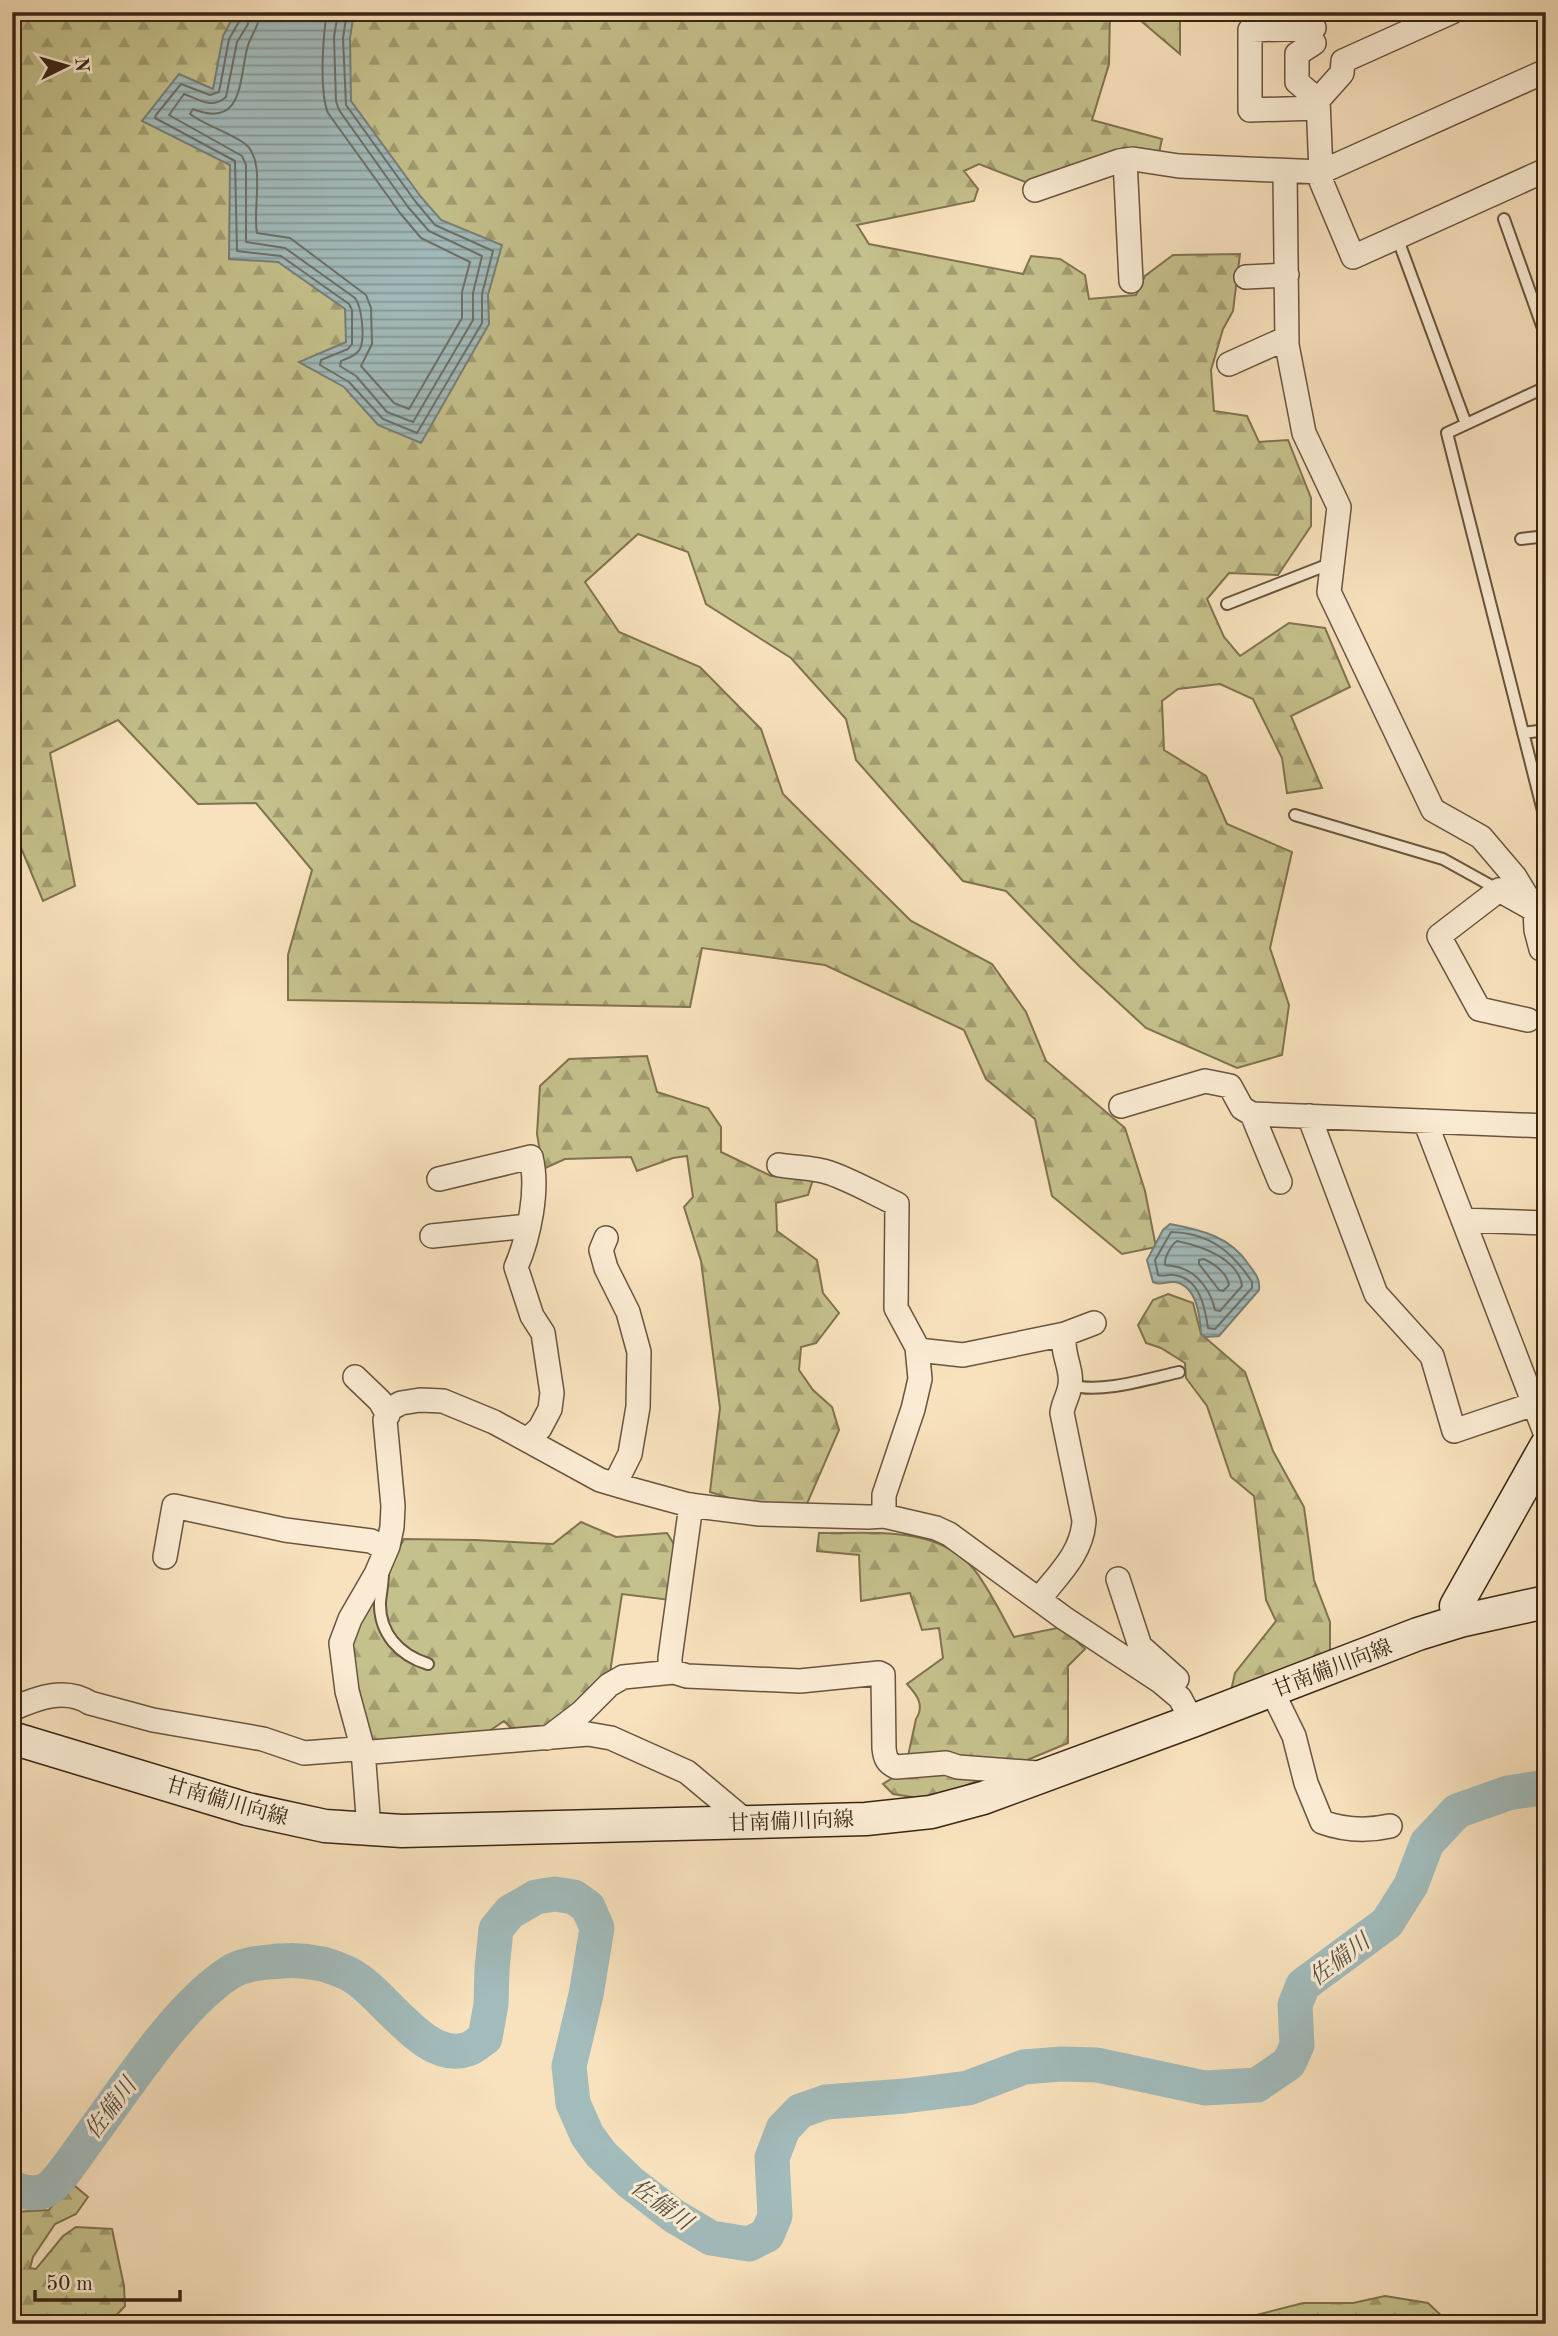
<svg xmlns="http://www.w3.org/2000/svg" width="1558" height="2336" font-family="'Old Standard TT','Noto Serif JP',serif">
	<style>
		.forest { fill: url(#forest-firs); stroke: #807350; stroke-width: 2 }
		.water { fill: url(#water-rules); stroke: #787f78; stroke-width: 2 }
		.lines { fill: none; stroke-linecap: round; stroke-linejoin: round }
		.shore { stroke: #6e7068; stroke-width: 2 }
		.river { stroke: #a2bbbb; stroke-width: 35 }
		.lane-casing { stroke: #6a543e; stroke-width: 14 }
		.street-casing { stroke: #6a543e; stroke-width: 26 }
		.secondary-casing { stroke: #3a2514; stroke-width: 35 }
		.lane { stroke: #faecd4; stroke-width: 10 }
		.street { stroke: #faecd4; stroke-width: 23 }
		.secondary { stroke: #faecd4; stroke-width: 32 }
		.labels { text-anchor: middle; stroke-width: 6; stroke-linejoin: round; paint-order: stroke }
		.street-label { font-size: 21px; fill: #3a2514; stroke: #faecd4 }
		.water-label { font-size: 23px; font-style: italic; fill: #595246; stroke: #faecd4 }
	</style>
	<defs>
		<pattern id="forest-firs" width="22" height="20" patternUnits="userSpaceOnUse" patternTransform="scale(1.75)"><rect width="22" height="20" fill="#c5c18c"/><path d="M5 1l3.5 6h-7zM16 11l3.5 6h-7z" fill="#a19d71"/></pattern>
		<pattern id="water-rules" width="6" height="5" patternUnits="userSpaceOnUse" patternTransform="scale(1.75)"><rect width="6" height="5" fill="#a2bbbb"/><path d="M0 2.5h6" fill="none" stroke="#859897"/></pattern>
	</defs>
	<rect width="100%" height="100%" fill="#f8e2bd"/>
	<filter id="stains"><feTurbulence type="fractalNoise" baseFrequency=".00286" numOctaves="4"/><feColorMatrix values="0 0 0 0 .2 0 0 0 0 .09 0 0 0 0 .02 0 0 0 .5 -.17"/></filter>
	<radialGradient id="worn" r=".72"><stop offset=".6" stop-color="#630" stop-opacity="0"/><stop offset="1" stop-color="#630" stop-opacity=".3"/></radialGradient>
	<path class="forest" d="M12,12H1110L1109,64L1092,120L1162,139L1159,153L1028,183L979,164L964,171L978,189L974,201L857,225L869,244L1023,274L1031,256L1060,259L1085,275L1089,299L1136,295L1145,276L1173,255L1240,254L1233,311L1223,329L1211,370L1214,411L1247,416L1259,442L1288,440L1311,498V526L1278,575L1229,573L1207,599L1224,637L1240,656L1289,623L1325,628L1350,687L1291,716L1322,788L1287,793L1282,758L1253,699L1220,684L1178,689L1162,701L1164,750L1206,776L1227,824L1292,852L1270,948L1289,1005L1282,1055L1237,1068L1146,1028L1079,966L1006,891L963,881L856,760L846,719L791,658L706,604L688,552L638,534L585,582L619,632L700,667L761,729L783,794L911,921L992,964L1026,1012L1046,1061L1125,1128L1145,1191L1156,1247L1122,1254L1052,1196L1035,1119L986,1079L964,1030L825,965L702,948L690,1007L288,1000V955L312,870L256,803L198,804L118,720L50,753L75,886L43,901L12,826Z
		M1138,12H1180V54L1141,21Z
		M647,1056L657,1092L708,1108L721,1127V1152L771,1176H814L808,1195L776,1203L777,1231L817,1260L823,1293L839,1313L816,1343L801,1347L799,1370L813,1390L832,1407L839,1430L806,1506L736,1500L710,1492L720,1408L701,1261L684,1207L693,1197L687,1156L673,1158L637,1171L631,1157L565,1159L543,1169L537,1134L540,1086L569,1059Z
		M1168,1294L1193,1303L1201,1334L1245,1372L1273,1451L1304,1507L1314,1580L1330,1622V1655L1231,1691L1235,1673L1276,1621L1266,1600L1254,1496L1231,1477L1207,1406L1186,1378L1185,1363L1161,1348L1146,1343L1138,1325L1153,1300Z
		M581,1522L616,1537L667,1533L679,1552L670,1600L622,1594L609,1679L542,1736L518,1735L504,1721L479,1738L372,1747L350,1665L353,1633L404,1539L476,1540L553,1544Z
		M819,1533C869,1534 935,1525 972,1567C987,1584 1002,1616 1014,1637L1062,1627L1085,1649L1068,1666V1743L931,1800L893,1794L883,1784L905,1770L916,1719C925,1705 917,1695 907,1684L943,1658L939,1628L922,1630L910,1593L861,1601L859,1555L817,1551Z
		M69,2181L88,2197L76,2214L55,2224L33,2257L30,2268L36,2269L63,2236L76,2227L112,2229L124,2286L125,2306L108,2324H12V2212L49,2210Z
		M1385,2296L1428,2303L1448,2322L1221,2324L1303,2303H1353Z"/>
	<path class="water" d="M232,12H354L350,38L351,101L421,197L441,220L502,245L488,295L489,324L421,443L378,425L344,387L299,362L346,342L345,309L278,262L229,259L230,165L142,121L179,74L213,89L223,36L233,17Z
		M1170,1224C1202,1230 1231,1237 1249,1265C1256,1274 1260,1279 1259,1290L1219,1336L1206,1337L1201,1334C1200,1316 1197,1286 1175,1282C1166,1281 1161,1286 1153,1282L1147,1260L1163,1230Z"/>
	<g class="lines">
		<path class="shore" d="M239,12L240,20L229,39L219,92L210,95L181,84L156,115L155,118L235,161L237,251L281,256L349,304L352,310V344L348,349L321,360L320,365L349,382L383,419L417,433L482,323V294L493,251L435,225L415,201L346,105L343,38L347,12
			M248,12V24L237,42L226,97C211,110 199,99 184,94L169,115L242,156L246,165V242L285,248L355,298C362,307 365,338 360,349C356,356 348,358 341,361L340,366L356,376L387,412L413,422L473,320V293L482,256L429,231L408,207L339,110L336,101L334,37L338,12
			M259,12C260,27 250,35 247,49C239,81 243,129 193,109L190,114C206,126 227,131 244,143C267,159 252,209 257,233L290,238L366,295L371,308L372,344L361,366L394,403L409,409L462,318V292L470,262L421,238L400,213L328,113C319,91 323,36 327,12
			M1171,1232C1209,1233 1232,1251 1252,1282V1288L1215,1329L1208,1328C1205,1308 1200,1278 1174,1275C1168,1274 1164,1277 1158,1275L1155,1260Z
			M1177,1241C1201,1246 1238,1258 1242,1286L1220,1311L1215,1310C1211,1292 1199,1274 1181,1268C1176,1266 1170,1266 1165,1265C1164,1258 1171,1245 1177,1241Z
			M1204,1259C1214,1264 1227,1273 1229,1285L1223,1291L1219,1290L1199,1264V1260Z"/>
		<path class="river" d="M12,2188C24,2192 36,2196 48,2189C59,2182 79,2151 88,2139C126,2088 176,2008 229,1973C244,1963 262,1963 280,1961C303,1959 326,1963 347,1973C384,1990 423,2065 468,2049C474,2047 480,2041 485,2038L491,2004L492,1969L496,1929L510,1912L536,1897L555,1894L574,1897L588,1907L597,1928L586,1995L569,2066L573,2103L587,2135L601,2154L630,2182L674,2216L711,2238L749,2244L767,2235L775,2216L772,2158L783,2129L800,2111L826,2102L905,2096L968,2088L1024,2067L1061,2064L1097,2065L1205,2088L1257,2085L1289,2063L1297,2045L1295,2005L1303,1985L1387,1923L1411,1885L1427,1843L1457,1811L1508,1793L1546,1787"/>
		<g class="lane-casing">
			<path id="lane" d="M1504,219L1546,337
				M1397,237L1466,424
				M1546,387L1447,433L1544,815L1546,843
				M1521,539L1546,536
				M1227,604L1332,563
				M1523,733L1546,730
				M1295,815L1443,859L1499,890
				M1071,1385C1100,1394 1148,1379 1179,1372
				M383,1573C383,1583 381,1592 380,1602C379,1633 399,1655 428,1664"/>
		</g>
		<g class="street-casing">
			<path id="street" d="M1314,28L1250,30V110L1318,108
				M1314,43L1297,54V82L1318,100
				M1343,61L1342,73L1318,100L1321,172V181L1353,257L1546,170
				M1343,61L1452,12
				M1125,160L1131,281
				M1285,172L1287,345L1304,433L1339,507L1329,592L1433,810L1481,837L1515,877L1535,910L1536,930L1541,949
				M1035,190L1119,161L1133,159L1179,166L1321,172L1546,71
				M1246,277L1287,275
				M1229,364L1287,338
				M1528,1020L1479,1009L1439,936L1499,890L1533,909
				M1121,1106L1205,1081L1230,1086L1242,1108L1252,1114L1546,1126
				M1252,1114L1280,1182
				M1309,1116L1376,1294L1432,1356L1454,1431L1534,1404
				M1425,1121L1546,1435
				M779,1165C796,1168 814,1167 830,1173C853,1181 875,1194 897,1204L896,1308L917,1347L920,1379L913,1409L884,1495V1516
				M439,1179L531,1157C539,1190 529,1237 516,1267L532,1316L543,1333L552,1393L550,1409L540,1428L528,1439
				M1463,1220L1546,1223
				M432,1236L528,1226
				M606,1238L601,1250L606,1268L628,1312L639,1352L638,1407L630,1454L615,1484
				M918,1350L963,1355L1065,1334L1094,1323
				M355,1377L380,1401L388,1415
				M165,1557L174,1506L285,1530L371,1541L386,1549
				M1118,1579L1140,1646L1177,1679
				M1039,1599C1058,1575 1083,1552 1084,1520L1062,1413C1063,1403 1069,1395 1070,1385C1073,1369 1060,1351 1065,1334
				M674,1672L670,1665V1658L691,1505
				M1272,1691L1294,1736L1306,1783L1322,1822C1344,1830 1368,1831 1390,1826
				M12,1709C37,1698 65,1687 90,1703L153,1720L263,1739L304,1753L355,1749L372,1752L588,1734L611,1738L687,1772L748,1823
				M548,1738L582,1712L609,1685L623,1677L674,1672L687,1676L800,1681L879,1673L883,1675L884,1748C885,1758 887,1763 896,1767L946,1763L958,1767L1038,1773
				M369,1829L363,1750L347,1691L341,1643L350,1619L376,1574L388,1546L392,1527L393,1506L385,1420L390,1409L401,1403L420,1400L443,1401L494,1422L600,1480L634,1490L689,1505L760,1514L868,1517L884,1516L936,1528L949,1534L1064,1618L1161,1682L1180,1698L1192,1721"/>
		</g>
		<g class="secondary-casing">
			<path id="secondary" d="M1460,1621L1456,1606L1546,1446
				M12,1738L247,1809L325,1826L402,1831L866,1819L931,1812L983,1798L1192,1721L1418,1634L1460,1621L1546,1602"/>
		</g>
		<use href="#lane" class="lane"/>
		<use href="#street" class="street"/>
		<use href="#secondary" class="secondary"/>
	</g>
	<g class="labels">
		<g class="street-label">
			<text transform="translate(1332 1668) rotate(-21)" y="7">甘南備川向線</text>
			<text transform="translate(227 1801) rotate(16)" y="7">甘南備川向線</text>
			<text transform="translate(791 1821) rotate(-2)" y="7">甘南備川向線</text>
		</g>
		<g class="water-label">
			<text transform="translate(1339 1959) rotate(-37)" y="8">佐備川</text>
			<text transform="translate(110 2108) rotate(-53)" y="8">佐備川</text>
			<text transform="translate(662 2204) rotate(36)" y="8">佐備川</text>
		</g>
	</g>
	<rect width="1558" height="2336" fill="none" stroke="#f8e2bd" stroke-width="42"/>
	<rect x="14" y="14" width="1530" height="2308" fill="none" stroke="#3a2514" stroke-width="3.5"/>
	<rect x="21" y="21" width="1516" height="2294" fill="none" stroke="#3a2514" stroke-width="2"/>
	<g transform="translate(66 66) rotate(85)" stroke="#faecd4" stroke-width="5" paint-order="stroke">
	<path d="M0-5L12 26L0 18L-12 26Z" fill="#3a2514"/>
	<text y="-10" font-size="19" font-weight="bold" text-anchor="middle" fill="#3a2514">N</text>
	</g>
	<path d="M35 2290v10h145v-10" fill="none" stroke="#3a2514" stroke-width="3.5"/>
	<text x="46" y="2290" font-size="21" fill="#3a2514" stroke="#faecd4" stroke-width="5" paint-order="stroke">50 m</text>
	<rect width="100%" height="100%" filter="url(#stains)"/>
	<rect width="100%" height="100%" fill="url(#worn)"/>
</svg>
